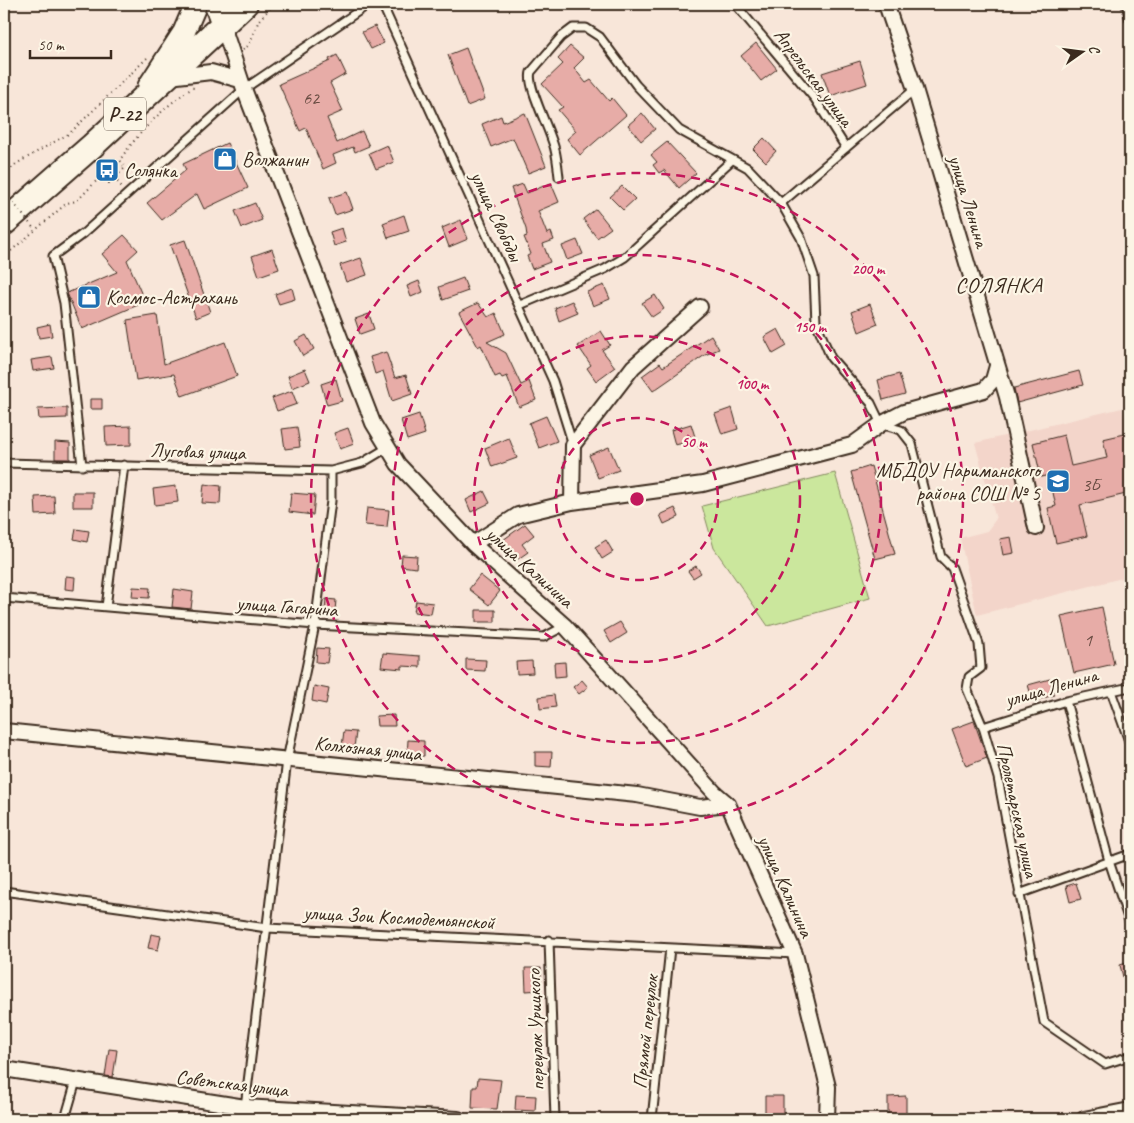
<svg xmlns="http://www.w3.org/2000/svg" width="1134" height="1123" font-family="Caveat,sans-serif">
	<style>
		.built { fill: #f3d5ca }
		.green { fill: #cbe79d; stroke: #83885e }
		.building { fill: #e7aca7; stroke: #3b2a1e }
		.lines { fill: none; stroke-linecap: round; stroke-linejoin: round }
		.lane-casing { stroke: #3b2a1e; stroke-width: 11 }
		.street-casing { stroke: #3b2a1e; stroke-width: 18 }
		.primary-casing { stroke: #3b2a1e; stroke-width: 25 }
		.highway-casing { stroke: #3b2a1e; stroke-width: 28 }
		.path { stroke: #3b2a1e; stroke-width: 2; stroke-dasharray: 1 4; stroke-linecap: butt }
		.lane { stroke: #fcf5e5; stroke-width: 7 }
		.street { stroke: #fcf5e5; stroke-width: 14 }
		.primary { stroke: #fcf5e5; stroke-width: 21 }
		.highway { stroke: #fcf5e5; stroke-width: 24 }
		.path-bridge { stroke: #3b2a1e; stroke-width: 2; stroke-dasharray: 1 4; stroke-linecap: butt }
		.ring { fill: none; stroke: #c2185b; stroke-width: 2.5; stroke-dasharray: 9 6 }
		.labels { text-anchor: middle; stroke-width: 4.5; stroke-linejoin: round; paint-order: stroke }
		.number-label { font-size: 18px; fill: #664a40 }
		.shield { fill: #fcf5e5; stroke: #75675a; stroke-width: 1 }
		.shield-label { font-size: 19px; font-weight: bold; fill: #3b2a1e }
		.street-label { font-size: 20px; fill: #3b2a1e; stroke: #fcf5e5 }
		.poi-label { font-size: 20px; fill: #3b2a1e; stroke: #fcf5e5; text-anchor: start }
		.quarter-label { font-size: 22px; letter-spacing: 1px; fill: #3b2a1e; stroke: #fcf5e5 }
		.centre { fill: #c2185b; stroke: #fcf5e5; stroke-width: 2.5 }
		.ring-label { font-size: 15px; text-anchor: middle; font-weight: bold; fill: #c2185b; stroke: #fcf5e5; stroke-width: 4.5; stroke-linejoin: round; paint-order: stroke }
	</style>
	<rect width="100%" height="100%" fill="#f8e6d9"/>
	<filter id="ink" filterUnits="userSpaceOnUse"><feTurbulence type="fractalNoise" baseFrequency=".02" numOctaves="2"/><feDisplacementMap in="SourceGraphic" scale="10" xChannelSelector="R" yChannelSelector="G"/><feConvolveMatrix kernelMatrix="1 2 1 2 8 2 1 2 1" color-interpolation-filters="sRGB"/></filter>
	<g filter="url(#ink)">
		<path class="built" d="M1122,408L1130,440V576L977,615L960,538L987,531L996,519L975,443Z"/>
		<path class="green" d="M835,473L870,598L768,626L714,548L702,506Z"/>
		<path class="building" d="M375,26L384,43L371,49L362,32Z
			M756,43L777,69L761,81L741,56Z
			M570,46L584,58L574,68L586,83L591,80L609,101L612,98L626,115L580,155L567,139L576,131L558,110L563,107L542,84L563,64L558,59Z
			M466,48L485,99L467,106L448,55Z
			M337,55L346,74L330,83L343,111L327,118L337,143L362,131L369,146L355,152L353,147L333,155L336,163L323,169L306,128L300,131L279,84L330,61L329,59Z
			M860,61L867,84L830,96L822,73Z
			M525,113L546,166L528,173L513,138L491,147L482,124L501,116L503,122Z
			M642,113L655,129L641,141L628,125Z
			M764,138L776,151L766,162L753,149Z
			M667,142L696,173L679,188L664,170L659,173L653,165L657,162L651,155Z
			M227,143L248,188L204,209L197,194L162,220L147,203L186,170L183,164Z
			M387,145L394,162L376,169L369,153Z
			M551,183L559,202L538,211L547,234L551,232L554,240L543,244L550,262L532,269L527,256L531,254L524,237L527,236L526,229L511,188L523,184L527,193Z
			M622,186L635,199L623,210L610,197Z
			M347,192L353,209L335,215L329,198Z
			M255,203L262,220L242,228L235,211Z
			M596,209L611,228L597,238L583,219Z
			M404,215L409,231L388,238L383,223Z
			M461,220L468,239L449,247L442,228Z
			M342,228L346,242L334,246L330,232Z
			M124,235L138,250L127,260L145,302L82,329L67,293L117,272L102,254Z
			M185,240L210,312L196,318L170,245Z
			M577,240L583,254L567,260L562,246Z
			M272,249L279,269L259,276L252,256Z
			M361,258L367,275L346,282L340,265Z
			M463,278L468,291L443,300L439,287Z
			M419,281L423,292L411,297L407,286Z
			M604,285L610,299L593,306L587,292Z
			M292,288L295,299L279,304L275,294Z
			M655,295L664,309L652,317L642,303Z
			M572,301L578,313L559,321L555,308Z
			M478,303L488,317L496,313L505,334L487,342L506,353L521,385L529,381L536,400L519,407L507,376L502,378L500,375L495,377L481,345L478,347L459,312Z
			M870,304L878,324L859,332L852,311Z
			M369,314L374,329L360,334L355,319Z
			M157,315L164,364L225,342L237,376L182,396L174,374L136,380L127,320Z
			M50,324L52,336L39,338L37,327Z
			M778,329L787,346L773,354L764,337Z
			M601,331L610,345L602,350L615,367L596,381L587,368L591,365L578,346Z
			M306,335L314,349L303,356L295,341Z
			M711,335L719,349L705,355L653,391L642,376L660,363L663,367Z
			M386,352L395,378L406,375L412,394L392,401L383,371L375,374L370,357Z
			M52,357L54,368L33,371L31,360Z
			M305,369L310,381L292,388L288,376Z
			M1079,371L1083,385L1017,403L1014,388Z
			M899,374L905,394L883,400L878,380Z
			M336,379L342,401L327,405L321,384Z
			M292,391L297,404L277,411L272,398Z
			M90,399H102V409H90Z
			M67,408V418L39,419L38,409Z
			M732,408L738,429L722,434L715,414Z
			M419,414L425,434L407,440L401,420Z
			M546,416L557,441L539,448L529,423Z
			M691,424L696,440L675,445L671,430Z
			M131,426V445L106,446L105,427Z
			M297,427L300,447L285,449L282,429Z
			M348,428L354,444L340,449L334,433Z
			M1129,433L1130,493L1080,505L1087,536L1056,543L1048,508L1056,506L1049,475L1041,477L1033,443L1064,435L1071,466L1107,458L1103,439Z
			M509,438L517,458L492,467L485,448Z
			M55,442L70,443V459H55Z
			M609,447L619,470L598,478L589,455Z
			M871,466L895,554L875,559L851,472Z
			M204,484L221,486L220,504L202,503Z
			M176,486L178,502L155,505L153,489Z
			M484,491L490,503L471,512L466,500Z
			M73,492H93V507H73Z
			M291,493L315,495L313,515L289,512Z
			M54,496L55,514L36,515L35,497Z
			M367,508L389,510L387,527L365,525Z
			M675,508L679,517L664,524L660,515Z
			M525,524L534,535L522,544L528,552L518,559L503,540Z
			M76,529L89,531L87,542L74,539Z
			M1011,537L1014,553L1003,555L1000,539Z
			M606,540L613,552L602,559L595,547Z
			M402,555L417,556L416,568L401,566Z
			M696,566L701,573L693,578L688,571Z
			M480,575L500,591L489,605L469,589Z
			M66,576L75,577L74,590L65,589Z
			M133,587L150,588L149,598L132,597Z
			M174,589L193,592L191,609L172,607Z
			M326,599L336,600L335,611L325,610Z
			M416,601L433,603L431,614L414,612Z
			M1102,607L1114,664L1074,673L1061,616Z
			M476,610H495V622H476Z
			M620,622L627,633L611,643L604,631Z
			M317,648L329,649L327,663L316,662Z
			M383,653L420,656V667L402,666V669L381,667Z
			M466,659L486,660L485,671L466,670Z
			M532,661L533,673L517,674L516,662Z
			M565,662L566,676L555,677L554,663Z
			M1050,679L1054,695L1033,701L1028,685Z
			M582,680L588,687L579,694L573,687Z
			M314,686L329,689L326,704L312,701Z
			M554,695L556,707L540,709L539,697Z
			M394,715L395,726H377L376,716Z
			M974,721L987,758L966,766L952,729Z
			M344,731L356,732L354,748L342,746Z
			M408,740L424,741V756H407Z
			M535,752H552L551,767L535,766Z
			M1076,883L1081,899L1070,902L1066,886Z
			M151,934L161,936L158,950L148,948Z
			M1130,962V993H1127L1120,965Z
			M525,968H541V990L526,991Z
			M109,1049L117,1050L113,1077L105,1076Z
			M478,1078L501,1080L497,1109L472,1108L473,1087H477Z
			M516,1095L536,1096L535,1111L515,1110Z
			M765,1096H783V1116H765Z
			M906,1096V1117H888V1097Z"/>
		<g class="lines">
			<g class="lane-casing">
				<path id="lane" d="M382,4L553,381L573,445
					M735,4L815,99L846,148
					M1126,4L1130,20
					M559,177C558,168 557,158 555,150C551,131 526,86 531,72L561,37L573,28H586L600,37L636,85L679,130L748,168L781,203L801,238L814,276L816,322L831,358L871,403L881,424L901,430L912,444L941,557L952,568L979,644L981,668L969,677L967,689L983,727L998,778L1044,1022L1105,1064L1130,1056
					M781,203L915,89
					M520,305L605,269L625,257L732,160
					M4,463L331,471L362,463L387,448
					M82,466L64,303L53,256L84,233L244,89L369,4
					M4,598L315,625L544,637L565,626
					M106,607L124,465
					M1111,691L1130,744
					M1066,701L1109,861L1130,924
					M983,727L1066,701L1130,687
					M4,891L267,928L795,954
					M1019,894L1130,854
					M549,940L555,1119
					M245,1107L287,760L315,625L331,501V471
					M65,1119L76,1081
					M652,1119L670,948"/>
			</g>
			<g class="street-casing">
				<path id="street" d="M886,4L915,89L1007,397L1036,528
					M223,26L244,89L373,423L398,464L473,544L565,626L714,792L728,804L795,954L828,1087L827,1119
					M169,77L211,72L240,80
					M572,502L573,445L633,367L700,307
					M473,544L518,515L572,502L703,484L852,445L881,424L904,412L984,390L993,380L997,366
					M4,731L637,795L700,807L728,804
					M4,1069L245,1107L458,1119
					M1084,1119L1130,1110"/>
			</g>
			<g class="primary-casing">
				<path id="primary" d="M215,4L223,26
					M149,86L184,32L196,4"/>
			</g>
			<g class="highway-casing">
				<path id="highway" d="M4,223L92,146L245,4"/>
			</g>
			<path class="path" d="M243,50L249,45L259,20L274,4
				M4,175L16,164L70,133L148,57
				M114,178L122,187
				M11,251L67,203L77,201L102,175L109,183L125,168L120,160C136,135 169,101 196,86"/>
			<use href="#lane" class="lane"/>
			<use href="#street" class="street"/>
			<use href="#primary" class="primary"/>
			<use href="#highway" class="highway"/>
			<path class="path-bridge" d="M4,191L35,230"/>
		</g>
	</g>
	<g class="ring">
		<circle cx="637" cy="499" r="81"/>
		<circle cx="637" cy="499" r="163"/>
		<circle cx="637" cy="499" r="244"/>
		<circle cx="637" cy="499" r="326"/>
	</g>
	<defs>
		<g id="shop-square" transform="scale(1.25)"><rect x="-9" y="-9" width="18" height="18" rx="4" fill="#1f6fb2" stroke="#fcf5e5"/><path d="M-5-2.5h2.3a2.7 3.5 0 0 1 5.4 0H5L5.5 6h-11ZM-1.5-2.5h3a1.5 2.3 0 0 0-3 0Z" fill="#fff"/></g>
		<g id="bus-square" transform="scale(1.25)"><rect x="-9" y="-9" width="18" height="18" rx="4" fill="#1f6fb2" stroke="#fcf5e5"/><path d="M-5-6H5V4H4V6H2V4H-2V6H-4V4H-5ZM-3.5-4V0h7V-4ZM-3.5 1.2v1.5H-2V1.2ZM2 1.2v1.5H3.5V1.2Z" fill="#fff"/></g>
		<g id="school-square" transform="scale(1.25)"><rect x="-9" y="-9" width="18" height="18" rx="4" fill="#1f6fb2" stroke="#fcf5e5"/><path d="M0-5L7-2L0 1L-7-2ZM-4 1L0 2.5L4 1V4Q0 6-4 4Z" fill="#fff"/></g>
	</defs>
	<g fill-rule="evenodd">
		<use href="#shop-square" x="225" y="159"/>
		<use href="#bus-square" x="107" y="170"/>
		<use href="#shop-square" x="89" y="297"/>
		<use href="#school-square" x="1058" y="481"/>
	</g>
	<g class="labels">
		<g class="number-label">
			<text x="311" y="104">62</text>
			<text x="1091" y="491">3Б</text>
			<text x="1088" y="646">1</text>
		</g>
		<rect class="shield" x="104" y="97.5" width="42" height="33" rx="4"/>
		<g class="shield-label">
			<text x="125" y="121">Р-22</text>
		</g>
		<g class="street-label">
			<text transform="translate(814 77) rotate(53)" y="7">Апрельская улица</text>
			<text transform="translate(969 201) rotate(73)" y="7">улица Ленина</text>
			<text transform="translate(497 216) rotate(65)" y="7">улица Свободы</text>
			<text transform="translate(198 451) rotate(2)" y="7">Луговая улица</text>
			<text transform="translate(530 567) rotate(42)" y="7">улица Калинина</text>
			<text transform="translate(287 606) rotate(4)" y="7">улица Гагарина</text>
			<text transform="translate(1051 687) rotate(-16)" y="7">улица Ленина</text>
			<text transform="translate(368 748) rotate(6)" y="7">Колхозная улица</text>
			<text transform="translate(1018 810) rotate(78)" y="7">Пролетарская улица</text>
			<text transform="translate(786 886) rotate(66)" y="7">улица Калинина</text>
			<text transform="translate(399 917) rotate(3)" y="7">улица Зои Космодемьянской</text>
			<text transform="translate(535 1030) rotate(-92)" y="7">переулок Урицкого</text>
			<text transform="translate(645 1032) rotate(-84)" y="7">Прямой переулок</text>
			<text transform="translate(232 1083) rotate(7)" y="7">Советская улица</text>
		</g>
		<g class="poi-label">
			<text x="242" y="166">Волжанин</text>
			<text x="124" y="177">Солянка</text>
			<text x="106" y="304">Космос-Астрахань</text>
			<text x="1040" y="477" text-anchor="end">МБДОУ Нариманского<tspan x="1040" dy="23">района СОШ № 5</tspan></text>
		</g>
		<g class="quarter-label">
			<text x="999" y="292">СОЛЯНКА</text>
		</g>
	</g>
	<circle cx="637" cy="499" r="8" class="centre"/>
	<g class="ring-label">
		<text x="868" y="274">200 m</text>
		<text x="810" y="332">150 m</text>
		<text x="752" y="389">100 m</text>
		<text x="694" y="447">50 m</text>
	</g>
	<rect width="1134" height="1123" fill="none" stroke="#fcf5e5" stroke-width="20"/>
	<rect x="10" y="10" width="1114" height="1103" fill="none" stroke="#3b2a1e" stroke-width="2" filter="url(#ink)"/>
	<g transform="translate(1082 52) rotate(76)" stroke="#fcf5e5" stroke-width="4" paint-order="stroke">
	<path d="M0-4L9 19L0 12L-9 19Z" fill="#3b2a1e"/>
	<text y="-8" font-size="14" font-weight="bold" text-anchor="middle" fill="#3b2a1e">С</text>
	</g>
	<path d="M30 50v8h81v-8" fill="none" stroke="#3b2a1e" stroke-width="2.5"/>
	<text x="38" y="50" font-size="15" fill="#3b2a1e" stroke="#fcf5e5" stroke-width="4" paint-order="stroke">50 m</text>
</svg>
